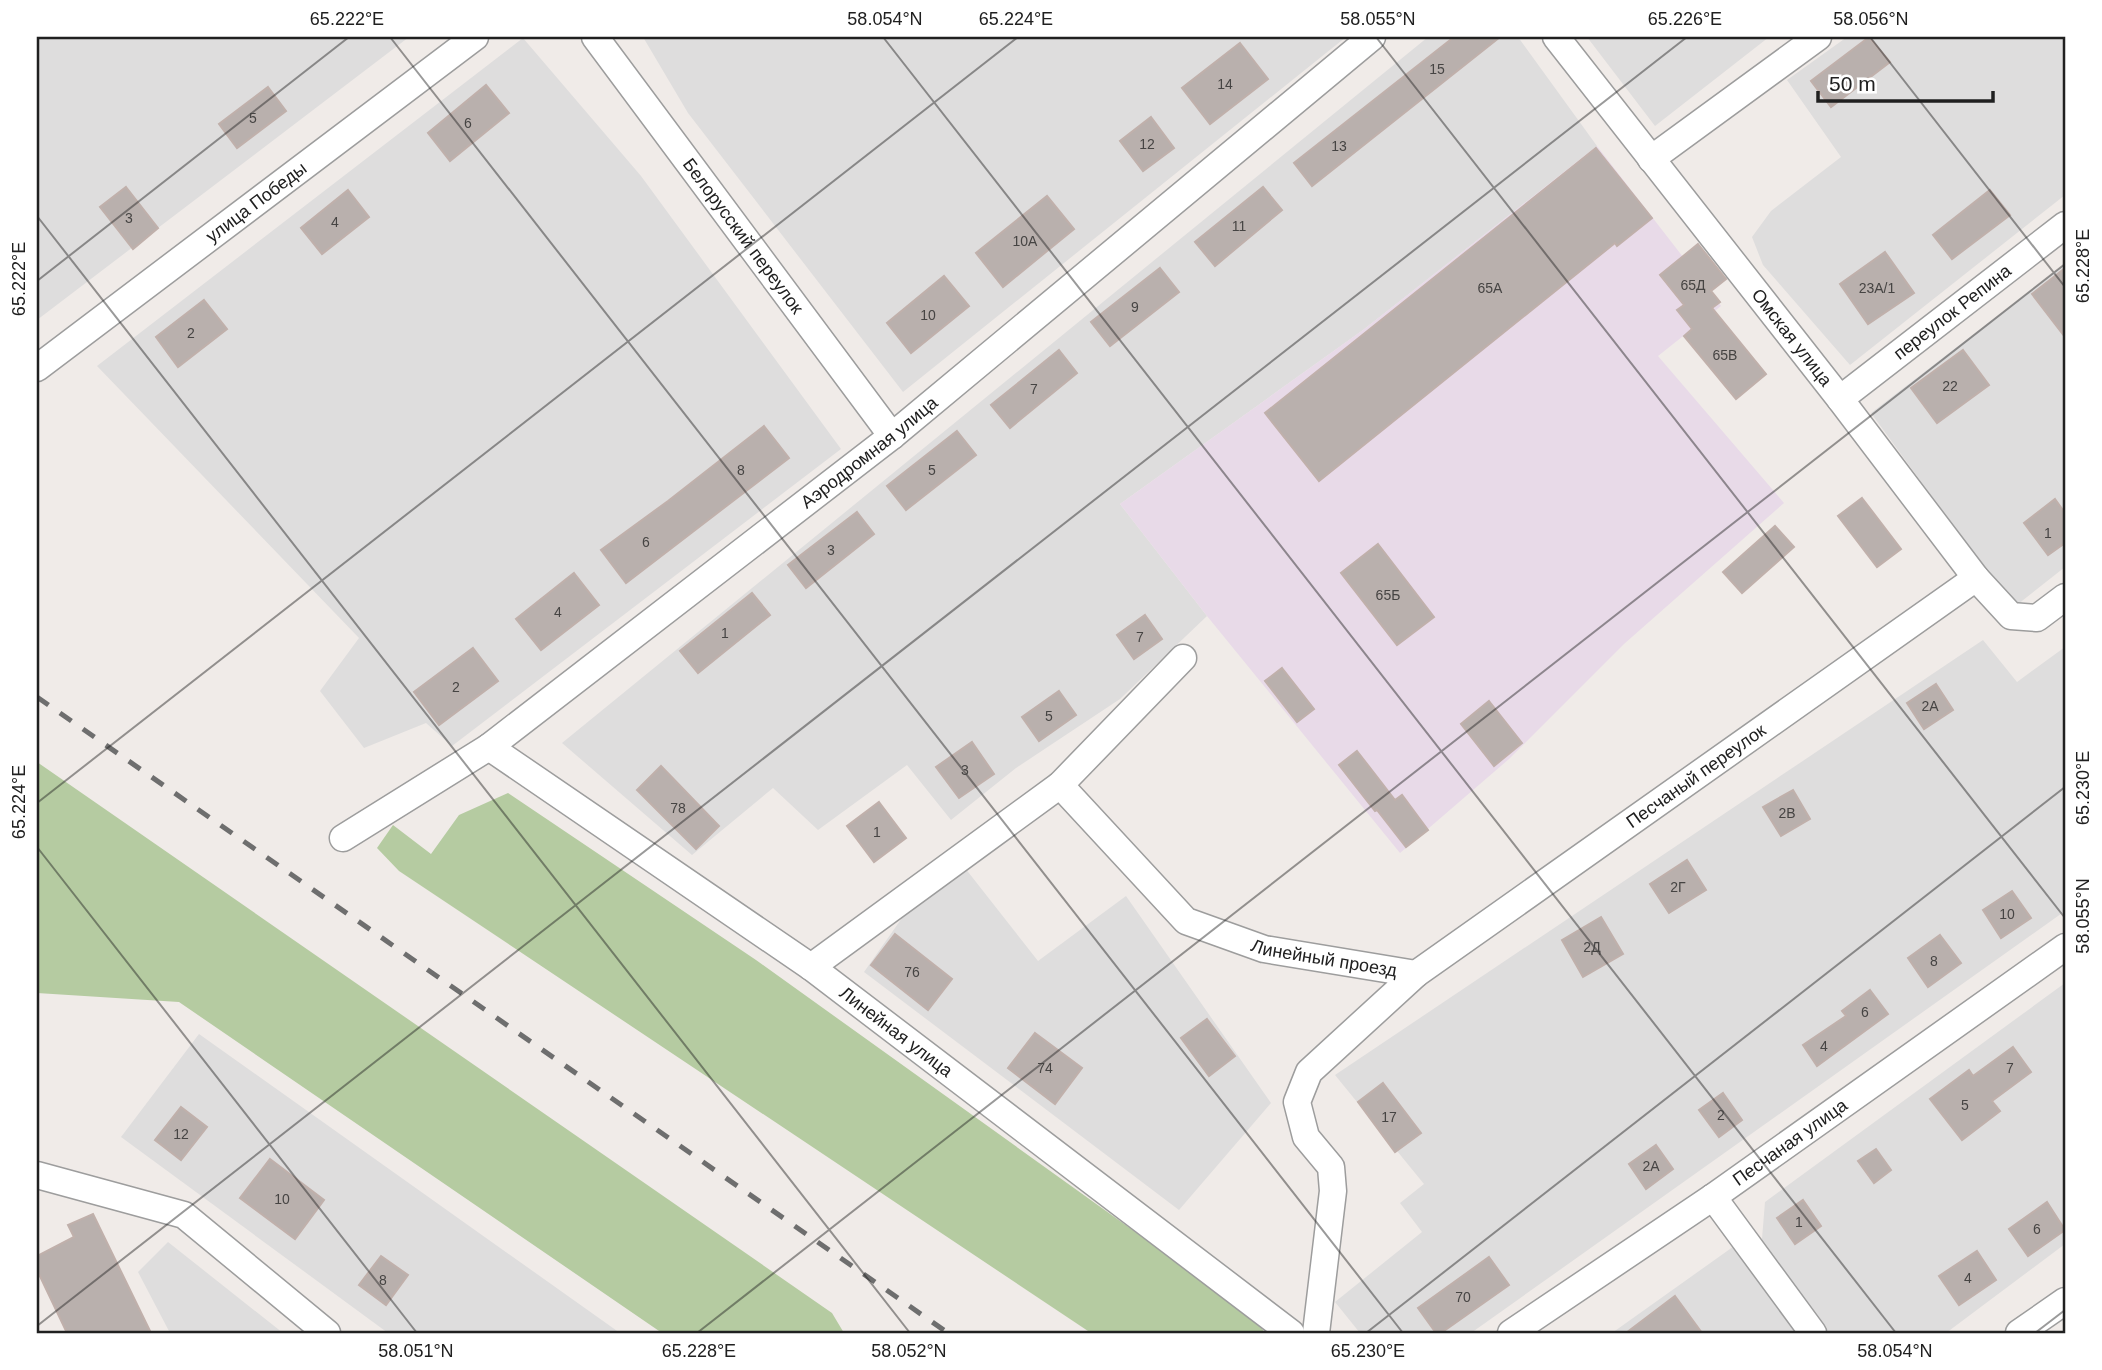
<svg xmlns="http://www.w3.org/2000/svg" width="2102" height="1370" font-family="Helvetica,sans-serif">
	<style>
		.residential { fill: #dedddd }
		.industrial { fill: #e8dae8 }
		.forest { fill: #b5cba1 }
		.building { fill: #b9b0ad; stroke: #c0b0ab; stroke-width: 2 }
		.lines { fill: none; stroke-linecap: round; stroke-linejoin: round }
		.minor-casing { stroke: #9d9d9d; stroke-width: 29 }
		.minor { stroke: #fff; stroke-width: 26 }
		.rail { stroke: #6e6e6e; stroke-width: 5; stroke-dasharray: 14 14; stroke-linecap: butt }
		.ticks { fill: none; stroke: #202020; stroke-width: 2; stroke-opacity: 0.45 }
		.labels { text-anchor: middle; stroke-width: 6; stroke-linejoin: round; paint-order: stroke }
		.number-label { font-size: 14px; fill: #464443 }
		.street-label { font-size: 18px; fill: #202020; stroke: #fff }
		.neatline { fill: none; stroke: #202020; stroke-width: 2.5 }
		.ticks-label { font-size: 18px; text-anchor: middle; fill: #202020 }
	</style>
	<rect width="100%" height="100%" fill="#f0ebe8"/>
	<path class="residential" d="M37,37H409L37,320Z
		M643,37H1346L903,392L688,113Z
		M1428,37H1518L1597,146L1363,330L1120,504L1207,616L1120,699L1016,768L951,820L907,765L818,830L773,788L692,855L562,743Z
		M1587,37H1769L1655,126Z
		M1847,37H2065V195L1850,365L1763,265L1752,237L1771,211L1841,157L1787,80Z
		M523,38L641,176L841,449L452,746L426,723L364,748L320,691L359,638L97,366Z
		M2065,264V567L2013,608L1871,413Z
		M1983,640L2017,682L2065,647V911L1471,1333H1360L1335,1302L1422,1232L1400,1203L1424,1184L1335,1075Z
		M965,868L1038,961L1126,896L1271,1103L1179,1210L864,972L902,918Z
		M2065,983V1244L1946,1333H1822L1761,1251L1765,1202Z
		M199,1034L620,1333H388L121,1137Z
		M168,1242L283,1333H170L138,1272Z
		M1737,1244L1801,1333H1612Z"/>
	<path class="industrial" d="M1597,146L1721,306L1658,356L1784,503L1624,644L1509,759L1400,853L1207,616L1120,504L1363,330Z"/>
	<path class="forest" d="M37,762L832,1313L844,1333H662L179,1002L37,993Z
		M508,793L756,960L1254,1317L1265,1333H1091L399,871L377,848L393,825L431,854L459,815Z"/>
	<path class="building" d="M1454,37H1500L1312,186L1294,163Z
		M1869,37L1890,62L1831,107L1811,81Z
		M1240,43L1268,79L1210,124L1182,88Z
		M486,85L509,113L450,161L428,133Z
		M268,87L286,111L237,148L219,124Z
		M1151,117L1174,148L1143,171L1120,141Z
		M1596,148L1652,218L1617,246L1615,243L1319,481L1265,413Z
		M126,187L158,228L133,249L100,207Z
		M1263,187L1282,210L1215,266L1195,242Z
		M348,190L369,217L322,254L301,228Z
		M1990,190L2010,215L1952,259L1933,235Z
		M1047,196L1074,229L1003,287L976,253Z
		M1698,244L1726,279L1711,291L1720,302L1712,308L1766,374L1736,399L1684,336L1692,329L1677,310L1684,305L1660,275Z
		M1885,252L1914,293L1868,324L1840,284Z
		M1160,268L1179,292L1110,346L1091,322Z
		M2065,268V337L2032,294Z
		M944,276L969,306L911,353L887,323Z
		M204,300L227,329L178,367L156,337Z
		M1059,350L1077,373L1010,428L991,405Z
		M1963,350L1989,385L1937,423L1911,388Z
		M764,426L789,458L626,583L601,550L668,501Z
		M957,431L976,455L906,510L887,486Z
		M1862,498L1901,549L1877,567L1838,516Z
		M2055,499L2065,513V543L2048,555L2024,523Z
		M857,512L874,534L806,588L788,565Z
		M1775,526L1794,547L1742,593L1723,572Z
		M1378,544L1434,617L1397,645L1341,573Z
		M574,573L599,605L541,650L516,619Z
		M752,593L770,615L698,673L680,651Z
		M1145,615L1162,639L1134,659L1117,635Z
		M473,648L498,681L439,725L414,692Z
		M1282,668L1314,709L1297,722L1265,681Z
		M1936,684L1953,710L1924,729L1907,703Z
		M1059,691L1076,715L1039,741L1022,717Z
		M1489,701L1522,743L1494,766L1461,724Z
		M972,742L994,774L959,798L936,767Z
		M1357,751L1395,800L1402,795L1428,830L1406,847L1377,810L1375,811L1339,765Z
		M661,766L719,826L696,849L637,790Z
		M1793,790L1810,819L1781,836L1763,807Z
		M879,802L906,838L874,862L847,826Z
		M1687,860L1706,890L1669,913L1650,884Z
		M2012,891L2031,918L2001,938L1983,910Z
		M1601,917L1623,954L1583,977L1562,940Z
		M895,934L952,979L928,1010L871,965Z
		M1940,935L1961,963L1928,987L1908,958Z
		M1870,990L1888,1014L1817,1066L1803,1045L1846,1016L1842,1011Z
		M1207,1019L1235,1056L1209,1076L1181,1038Z
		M1035,1033L1082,1068L1055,1104L1008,1068Z
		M2013,1047L2031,1072L1992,1101L2000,1111L1962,1140L1930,1099L1969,1070L1973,1076Z
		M1383,1083L1421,1133L1395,1152L1358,1102Z
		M1723,1093L1742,1120L1719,1137L1699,1110Z
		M181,1107L207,1127L181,1160L155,1140Z
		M1656,1145L1673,1169L1646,1189L1629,1164Z
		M1876,1149L1891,1170L1874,1183L1858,1161Z
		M270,1159L324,1200L295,1239L240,1198Z
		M1803,1200L1821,1226L1795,1244L1777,1218Z
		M2047,1202L2065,1230L2028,1256L2009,1229Z
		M93,1214L151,1333H67L37,1270V1256L74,1237L68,1225Z
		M1977,1251L1996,1280L1959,1305L1939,1276Z
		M381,1256L408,1275L386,1305L359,1285Z
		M1489,1257L1509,1285L1441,1333H1436L1418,1308Z
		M1675,1296L1702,1333H1626Z"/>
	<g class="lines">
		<g class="minor-casing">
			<g id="minor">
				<path id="s1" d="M595,37L892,436"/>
				<path id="s2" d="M1556,37L1840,399L1976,578L2011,616L2037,618L2065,597"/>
				<path d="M1651,159L1818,37"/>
				<path id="s3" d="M37,368L475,37"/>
				<path id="s4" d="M1840,399L2065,225"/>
				<path id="s5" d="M489,747L811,967L1291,1333"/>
				<path id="s6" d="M1060,785L1186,921L1264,949L1416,974L1309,1072L1297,1102L1306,1137L1331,1167L1333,1191L1316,1333"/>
				<path id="s7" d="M343,838L489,747L892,436L1372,37"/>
				<path d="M811,967L1060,785L1183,658"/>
				<path id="s8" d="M1416,974L1976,578"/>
				<path d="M37,1175L184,1215L327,1333"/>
				<path d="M1713,1197L1813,1333"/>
				<path id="s9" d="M1511,1333L1713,1197L2065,947"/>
				<path d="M2019,1333L2065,1301"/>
			</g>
		</g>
		<use href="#minor" class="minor"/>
		<path class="rail" d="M37,697L948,1333"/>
	</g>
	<path class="ticks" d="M390,37L1403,1333M883,37L1896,1333M1376,37L2065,918M1870,37L2065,287M37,216L910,1333M37,281L349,37M37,803L1018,37M37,847L417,1333M37,1326L1687,37M697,1333L2065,264M1366,1333L2065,787M2035,1333L2065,1310"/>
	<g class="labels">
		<g class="number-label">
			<text x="1437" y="74">15</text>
			<text x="1225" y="89">14</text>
			<text x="253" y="123">5</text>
			<text x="468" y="128">6</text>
			<text x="1147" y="149">12</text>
			<text x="1339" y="151">13</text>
			<text x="129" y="223">3</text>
			<text x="335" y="227">4</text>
			<text x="1239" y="231">11</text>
			<text x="1025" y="246">10А</text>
			<text x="1693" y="290">65Д</text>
			<text x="1490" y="293">65А</text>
			<text x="1877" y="293">23А/1</text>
			<text x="1135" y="312">9</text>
			<text x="928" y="320">10</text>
			<text x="191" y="338">2</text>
			<text x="1725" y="360">65В</text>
			<text x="1950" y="391">22</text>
			<text x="1034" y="394">7</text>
			<text x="741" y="475">8</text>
			<text x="932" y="475">5</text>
			<text x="2048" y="538">1</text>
			<text x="646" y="547">6</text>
			<text x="831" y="555">3</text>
			<text x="1388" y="600">65Б</text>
			<text x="558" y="617">4</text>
			<text x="725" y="638">1</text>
			<text x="1140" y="642">7</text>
			<text x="456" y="692">2</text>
			<text x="1930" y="711">2А</text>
			<text x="1049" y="721">5</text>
			<text x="965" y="775">3</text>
			<text x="678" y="813">78</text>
			<text x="1787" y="818">2В</text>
			<text x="877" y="837">1</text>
			<text x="1678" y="892">2Г</text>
			<text x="2007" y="919">10</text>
			<text x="1592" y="952">2Д</text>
			<text x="1934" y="966">8</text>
			<text x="912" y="977">76</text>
			<text x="1865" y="1017">6</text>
			<text x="1824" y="1051">4</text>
			<text x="1045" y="1073">74</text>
			<text x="2010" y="1073">7</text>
			<text x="1965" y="1110">5</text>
			<text x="1721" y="1120">2</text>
			<text x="1389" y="1122">17</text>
			<text x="181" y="1139">12</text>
			<text x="1651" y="1171">2А</text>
			<text x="282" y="1204">10</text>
			<text x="1799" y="1227">1</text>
			<text x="2037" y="1234">6</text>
			<text x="1968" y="1283">4</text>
			<text x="383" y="1285">8</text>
			<text x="1463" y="1302">70</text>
		</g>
		<g class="street-label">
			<text dy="6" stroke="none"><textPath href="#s3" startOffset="275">улица Победы</textPath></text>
			<text dy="6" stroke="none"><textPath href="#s1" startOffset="248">Белорусский переулок</textPath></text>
			<text dy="6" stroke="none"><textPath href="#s4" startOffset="142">переулок Репина</textPath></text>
			<text dy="6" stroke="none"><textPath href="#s2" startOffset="382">Омская улица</textPath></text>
			<text dy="6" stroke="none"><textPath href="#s7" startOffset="653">Аэродромная улица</textPath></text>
			<text dy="6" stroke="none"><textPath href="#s8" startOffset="343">Песчаный переулок</textPath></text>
			<text dy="6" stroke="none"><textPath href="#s6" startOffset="329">Линейный проезд</textPath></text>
			<text dy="6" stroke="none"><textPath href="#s5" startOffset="497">Линейная улица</textPath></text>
			<text dy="6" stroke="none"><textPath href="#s9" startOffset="338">Песчаная улица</textPath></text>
		</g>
	</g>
	<rect width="2102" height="1370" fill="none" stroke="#ffffff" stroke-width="77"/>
	<path d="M1818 91v10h175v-10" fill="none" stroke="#202020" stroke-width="3.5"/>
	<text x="1829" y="91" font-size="21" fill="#202020" stroke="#ffffff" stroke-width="5" paint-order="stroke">50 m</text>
	<rect x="38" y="38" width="2026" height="1294" class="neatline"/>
	<g class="ticks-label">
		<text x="347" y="25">65.222°E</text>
		<text x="885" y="25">58.054°N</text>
		<text x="1016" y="25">65.224°E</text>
		<text x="1378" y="25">58.055°N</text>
		<text x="1685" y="25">65.226°E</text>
		<text x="1871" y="25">58.056°N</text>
		<text transform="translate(2083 266) rotate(-90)" y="6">65.228°E</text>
		<text transform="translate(19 279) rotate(-90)" y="6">65.222°E</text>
		<text transform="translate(2083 788) rotate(-90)" y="6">65.230°E</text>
		<text transform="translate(19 802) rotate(-90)" y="6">65.224°E</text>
		<text transform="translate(2083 916) rotate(-90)" y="6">58.055°N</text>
		<text x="416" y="1357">58.051°N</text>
		<text x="699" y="1357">65.228°E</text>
		<text x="909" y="1357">58.052°N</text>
		<text x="1368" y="1357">65.230°E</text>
		<text x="1895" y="1357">58.054°N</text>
	</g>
</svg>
